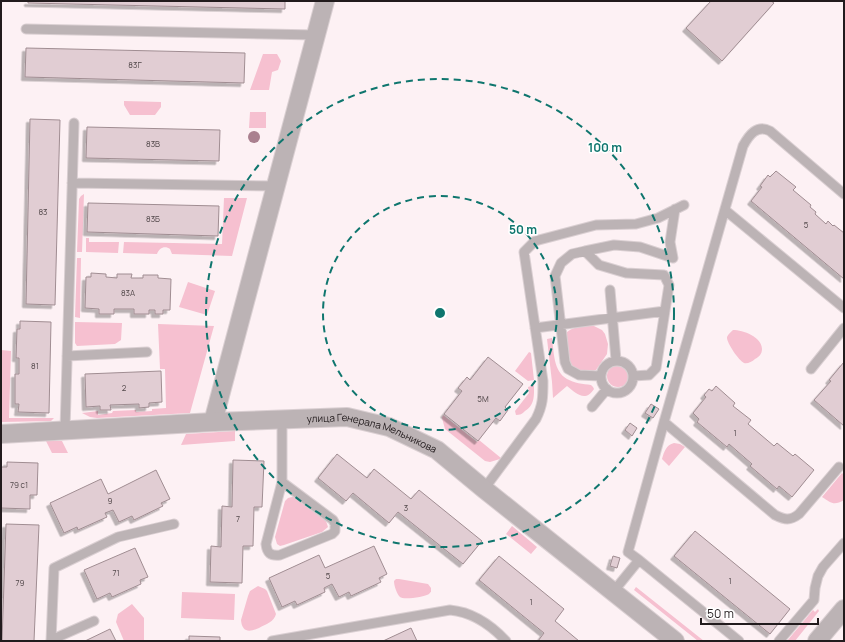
<svg xmlns="http://www.w3.org/2000/svg" width="845" height="642" font-family="Manrope,sans-serif">
	<style>
		.green { fill: #f6c0d0 }
		.building { fill: #e1cdd3; stroke: #a08d92; filter: url(#shadow) }
		.lines { fill: none; stroke-linecap: round; stroke-linejoin: round }
		.lane-casing { stroke: #dacfd2; stroke-width: 11 }
		.street-casing { stroke: #dacfd2; stroke-width: 20 }
		.lane { stroke: #bcb3b5; stroke-width: 9 }
		.street { stroke: #bcb3b5; stroke-width: 18 }
		.tree { fill: #aa808f }
		.ring { fill: none; stroke: #0f766e; stroke-width: 2; stroke-dasharray: 7 5 }
		.labels { text-anchor: middle; stroke-width: 3; stroke-linejoin: round; paint-order: stroke }
		.number-label { font-size: 8px; fill: #52484a }
		.street-label { font-size: 10px; fill: #221b1d; stroke: #fff }
		.centre { fill: #0f766e; stroke: #fff; stroke-width: 2 }
		.ring-label { font-size: 12px; text-anchor: middle; font-weight: bold; fill: #0f766e; stroke: #fff; stroke-width: 3; stroke-linejoin: round; paint-order: stroke }
	</style>
	<defs>
		<filter id="shadow"><feDropShadow dx="-3.5" dy="3.5" stdDeviation="0" flood-color="#0004"/></filter>
	</defs>
	<rect width="100%" height="100%" fill="#fdf1f4"/>
	<path class="green" d="M263,54H277L281,61L278,70L272,72L269,90H250Z
		M124,101L161,102V107L155,115H130L124,105Z
		M250,112H266V128H249Z
		M84,194L82,252H77L79,199L81,196Z
		M224,198H247L232,256L172,254L170,249C165,245 159,248 157,254L123,253L124,242L222,244Z
		M86,238H89V242H119L118,253L86,252Z
		M77,258H81L80,318L75,317Z
		M188,282L215,291L207,315L179,307Z
		M75,322L122,323L121,340L115,344L77,346L75,343Z
		M158,324L214,326L190,413L97,418L90,417L82,413L98,411V415L112,413L113,411L136,410V412L152,411V409L166,408L165,369H160Z
		M592,325L602,330L605,334L608,344L607,354L596,370L593,371H581L569,366L565,334C572,326 582,327 592,325Z
		M733,330C743,330 762,337 762,349C762,354 759,357 755,359C752,362 747,364 744,363C739,361 726,342 727,337C728,334 731,332 733,330Z
		M552,338C554,351 553,371 567,379C574,383 583,384 591,385L593,387L594,389C585,403 576,393 567,386L553,398L552,382L547,339Z
		M1,350L11,351L9,418H54L51,421L1,422Z
		M529,352L531,353L534,380L528,381L515,371Z
		M607 376a11 11 0 1 1 22 0a11 11 0 1 1-22 0Z
		M534,385C534,395 535,405 525,411C522,414 520,415 516,415L515,411L529,393L528,387Z
		M443,415L477,442L479,440L501,458L500,459L490,462L485,461L445,429L442,418Z
		M235,431V441L181,445L186,434Z
		M46,441H62L68,453H52Z
		M674,443L680,444L685,447L669,466L662,459C664,452 666,445 674,443Z
		M842,473L844,475V500C834,506 831,503 822,497Z
		M292,497H295L326,521L328,527L322,532L284,545L280,546L277,544L275,537L285,501L288,498Z
		M512,526L537,547L531,554L506,534Z
		M396,579H399L428,584L431,588V592C430,592 430,593 429,594C425,597 403,600 400,597C397,594 394,586 394,581Z
		M258,586L265,589L267,591L276,614C274,622 266,624 259,628C250,632 242,633 241,620L248,596L250,591Z
		M636,587L704,641H698L634,590Z
		M182,592L235,594L234,620L181,618Z
		M132,604L144,618V641H124L116,622L118,614Z
		M818,609L819,611L795,641H787L813,610L815,612Z"/>
	<path class="building" d="M28,1H285V9L28,3Z
		M711,1H771L774,3L722,61L686,28Z
		M26,48L245,53L244,83L25,77Z
		M30,119L60,120L55,305L26,304Z
		M87,127L220,130L219,161L86,158Z
		M776,171L796,187L793,190L811,205L810,207L816,212L815,214L826,224L828,221L833,226L834,225L844,233V279L751,201L762,187L760,186L768,175L770,177Z
		M88,203L219,206L218,236L87,232Z
		M91,273L106,274V277L117,278V274H132L131,278H143V275H158V278L171,279L170,310H163V314H155V310H149V314H134V309H114V314H99V309L85,308L86,277H91Z
		M20,321L51,322L49,413L18,412L19,404H15V374H19V358H16L17,329H20Z
		M488,357L523,384L505,407L508,410L500,421L496,418L478,441L444,414L462,391L458,388L467,377L470,380Z
		M844,362V426L814,400L831,381L829,380Z
		M161,371L162,402L149,403V407L139,408V404L110,405L111,410H100V406L86,407L85,374Z
		M716,386L735,403L733,406L751,420L748,424L774,446L777,443L793,456L795,454L814,470L792,497L779,486L777,489L750,466L752,464L729,444L727,447L697,422L699,419L693,413L706,397L704,395L709,389L712,391Z
		M651,404L659,409L653,418L645,413Z
		M630,423L637,428L632,436L625,430Z
		M337,454L367,478L374,469L411,499L419,490L482,541L463,564L398,512L389,523L353,493L346,501L318,478Z
		M233,460L264,461L262,507H254L253,546H243L242,583L210,582L211,546L221,547L222,506L232,507Z
		M7,462L38,463L37,495H30V509L1,508V467H7Z
		M156,470L170,499L161,503L163,506L134,520L132,516L119,522L113,510L105,513L107,517L78,530L77,527L64,533L50,503L101,479L108,494Z
		M6,524L39,525L34,641H2Z
		M695,531L790,609L770,634L674,556Z
		M374,546L387,574L379,578L381,582L351,596L349,592L339,597L332,584L324,588L325,592L297,605L295,601L282,607L269,578L319,555L325,568Z
		M135,548L148,577L140,580L141,584L112,597L110,593L97,599L84,570Z
		M499,556L564,609L555,621L579,641H538L544,633L479,580Z
		M613,556L620,558L617,568L610,566Z
		M411,628L417,641H383Z
		M110,629L116,641H85Z
		M189,636L220,637V641H189Z"/>
	<g class="lines">
		<g class="lane-casing">
			<path id="lane" d="M26,29L316,35
				M72,183L276,186
				M725,210L844,308
				M585,251L599,265L626,273L664,275L669,285L656,368L649,375L633,376
				M610,290L616,360
				M535,328L665,311
				M67,356L147,352
				M601 377a16 16 0 1 1 32 0a16 16 0 1 1-32 0Z
				M811,369L844,328
				M600,376L579,375L568,369L565,362L555,276L561,263L572,254L585,251L614,245L640,247L673,258L670,242L675,209
				M592,407L607,389
				M664,422L775,515C785,520 790,521 799,514L839,467
				M65,430L74,123
				M282,482L266,544C267,553 270,556 280,555L332,534L335,531V524L333,520L282,482V420
				M484,489L536,419C543,405 543,397 543,381L524,252L535,241L596,225L636,224L658,218L684,205
				M639,560L628,552L664,422L743,146C749,135 757,124 770,131L844,194
				M613,592L639,560L739,641
				M51,640L94,621
				M51,641L54,568L118,537L174,524
				M272,641L450,610C472,612 491,625 506,641
				M779,641L814,600L815,588L818,576L823,567L844,543"/>
		</g>
		<g class="street-casing">
			<g id="street">
				<path d="M213,422L325,1"/>
				<path id="s1" d="M1,434L213,422L347,417L389,427L437,450L484,489L675,641"/>
				<path d="M817,641L844,609"/>
			</g>
		</g>
		<use href="#lane" class="lane"/>
		<use href="#street" class="street"/>
	</g>
	<circle class="tree" cx="254" cy="137" r="6"/>
	<g class="ring">
		<circle cx="440" cy="313" r="117"/>
		<circle cx="440" cy="313" r="234"/>
	</g>
	<g class="labels">
		<g class="number-label">
			<text x="135" y="68">83Г</text>
			<text x="153" y="147">83В</text>
			<text x="43" y="215">83</text>
			<text x="153" y="222">83Б</text>
			<text x="806" y="228">5</text>
			<text x="128" y="296">83А</text>
			<text x="35" y="369">81</text>
			<text x="124" y="391">2</text>
			<text x="483" y="402">5М</text>
			<text x="735" y="436">1</text>
			<text x="19" y="488">79 с1</text>
			<text x="110" y="504">9</text>
			<text x="406" y="511">3</text>
			<text x="238" y="522">7</text>
			<text x="116" y="576">71</text>
			<text x="328" y="579">5</text>
			<text x="730" y="584">1</text>
			<text x="20" y="586">79</text>
			<text x="531" y="605">1</text>
		</g>
		<g class="street-label">
			<text dy="4" stroke="none"><textPath href="#s1" startOffset="374">улица Генерала Мельникова</textPath></text>
		</g>
	</g>
	<circle cx="440" cy="313" r="6" class="centre"/>
	<g class="ring-label">
		<text x="605" y="152">100 m</text>
		<text x="523" y="234">50 m</text>
	</g>
	<rect width="845" height="642" fill="none" stroke="#221b1d" stroke-width="4"/>
	<path d="M701 618v6h117v-6" fill="none" stroke="#221b1d" stroke-width="2"/>
	<text x="707" y="618" font-size="12" fill="#221b1d" stroke="#ffffff" stroke-width="3" paint-order="stroke">50 m</text>
</svg>
